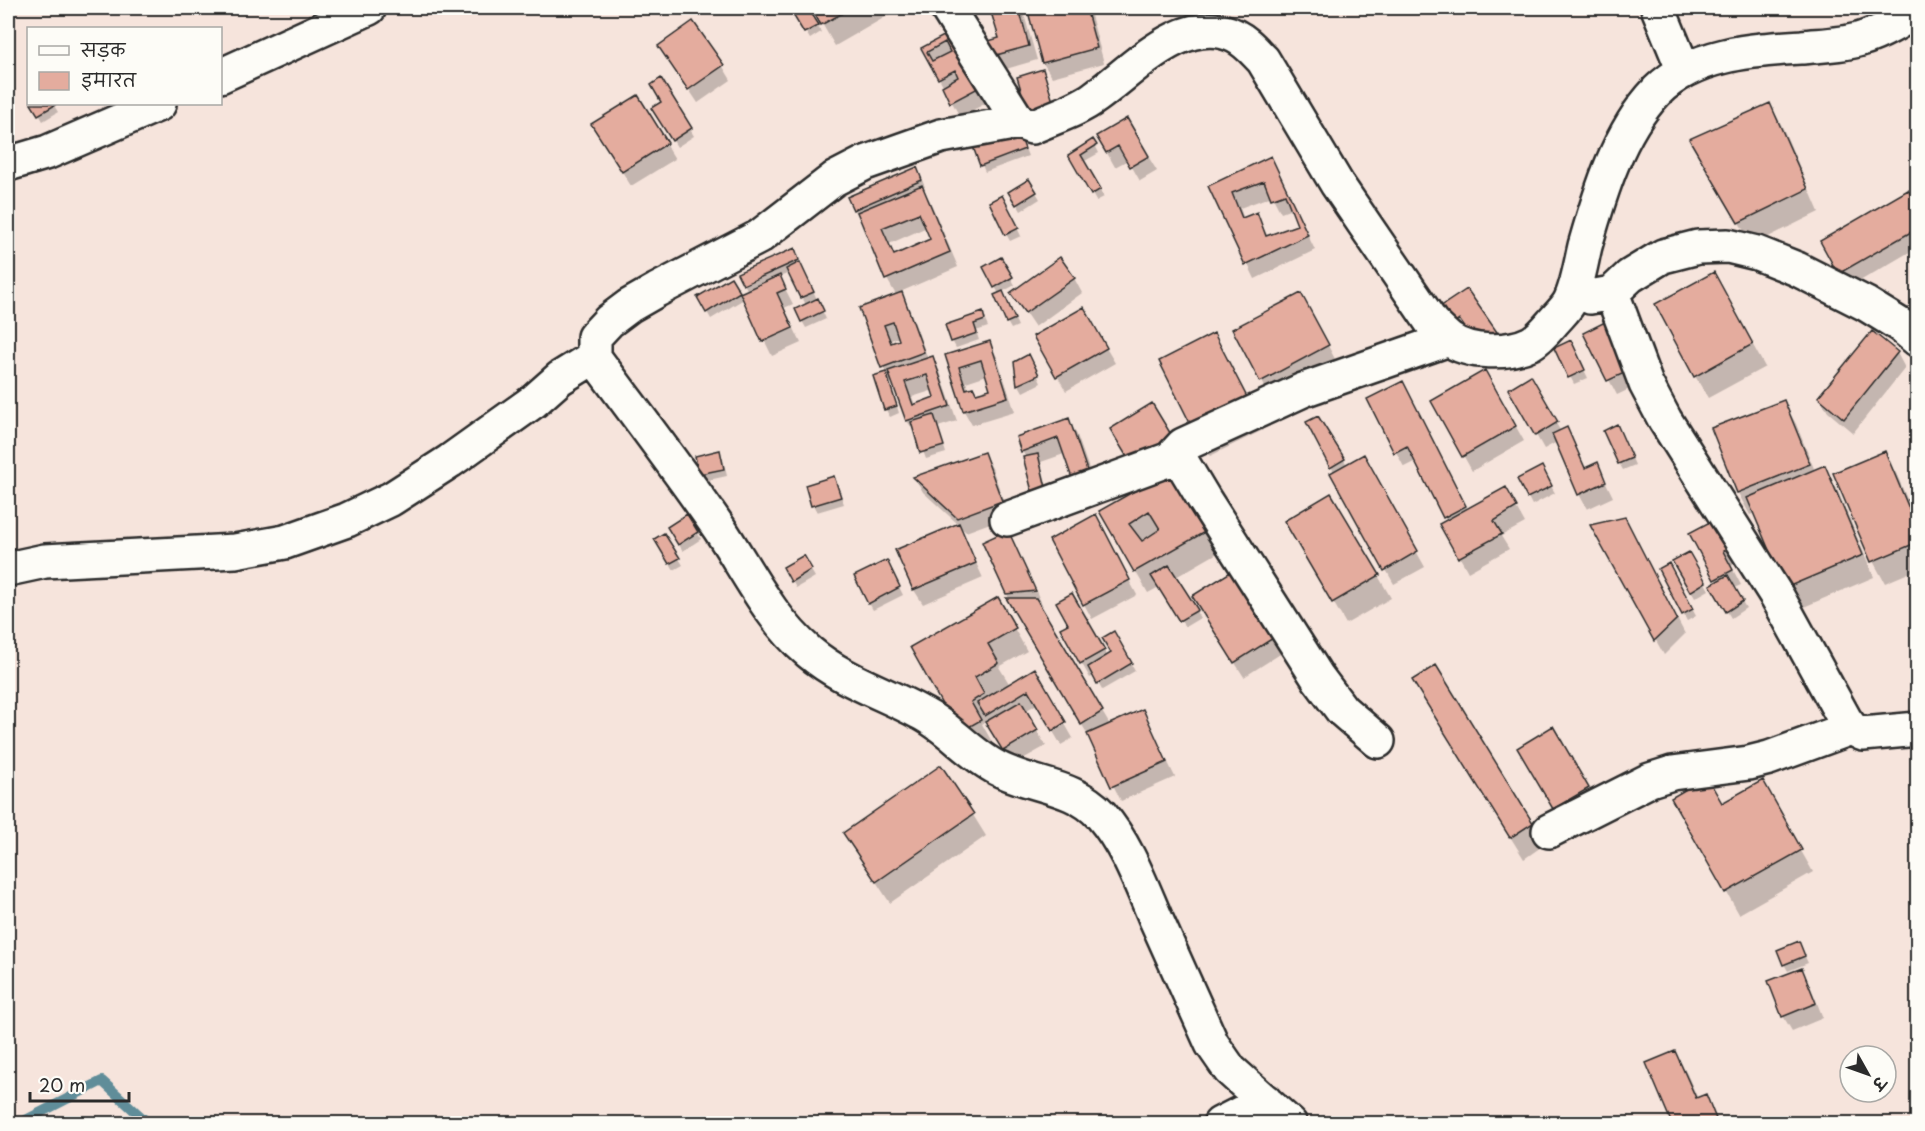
<svg xmlns="http://www.w3.org/2000/svg" width="1925" height="1131" font-family="'Playpen Sans','Playpen Sans Deva',sans-serif">
	<style>
		.shadow { fill: #0003; fill-rule: evenodd }
		.lines { fill: none; stroke-linecap: round; stroke-linejoin: round }
		.stream { stroke: #608d99; stroke-width: 10 }
		.building { fill: #e4ac9e; stroke: #2b2b2b; stroke-width: 1.5; fill-rule: evenodd }
		.minor-casing { stroke: #2b2b2b; stroke-width: 38 }
		.minor { stroke: #fdfcf7; stroke-width: 33 }
	</style>
	<rect width="100%" height="100%" fill="#f6e4dc"/>
	<filter id="ink" filterUnits="userSpaceOnUse"><feTurbulence type="fractalNoise" baseFrequency=".0167" numOctaves="2"/><feDisplacementMap in="SourceGraphic" scale="12" xChannelSelector="R" yChannelSelector="G"/><feConvolveMatrix kernelMatrix="1 2 1 2 8 2 1 2 1" color-interpolation-filters="sRGB"/></filter>
	<g filter="url(#ink)">
		<path class="shadow" d="M791,8H807L821,32L810,39Z
			M813,8H901L835,46Z
			M1001,8H1019L1025,18L1037,60L999,71L990,57L1001,39L992,10Z
			M1028,8H1089L1104,63L1052,77L1043,63Z
			M953,33L990,101L960,117L923,48Z
			M660,46L722,65L731,80L698,103Z
			M661,80L694,136L677,147L653,108L663,102Z
			M637,97L675,159L631,186L602,139Z
			M33,104H53L58,112L43,121Z
			M1770,104L1782,126L1819,212L1752,245L1691,139Z
			M1126,120L1157,171L1140,181L1128,160L1115,167L1098,137Z
			M1020,136L1028,156L985,172L982,165Z
			M1093,141L1099,153L1083,162L1104,197L1096,201L1070,155Z
			M1270,158L1315,250L1255,279L1210,186ZM1272,196L1281,213L1292,209L1299,226L1268,237L1256,214L1244,219L1240,208Z
			M920,175L925,187L922,188L930,201L958,267L900,292L909,308L928,359L932,357L940,372L957,421L938,427L946,453L926,459L917,435L907,421L893,381L890,383L899,413L890,417L886,410L875,377L886,373L861,309L896,295L887,279L860,215L858,216L854,209ZM927,227L932,240L895,256L889,244ZM900,337L901,341L893,344L891,340ZM934,390L936,398L915,405L912,397Z
			M1029,181L1040,199L1021,211L1010,192Z
			M1006,204L1021,236L1010,241L1006,234Z
			M1918,209V247L1848,288L1822,242Z
			M794,249L826,319L806,328L802,321L806,305L790,273L779,277L793,304L784,308L801,343L772,356L744,299L711,319L699,298L731,279L740,295L748,291L744,284Z
			M1001,259L1015,285L1002,292L1018,326L1011,329L1007,322L999,294L985,268Z
			M1074,278L1082,293L1035,327L1012,293Z
			M1726,296L1765,367L1708,398L1695,376Z
			M1083,309L1115,363L1066,391L1035,337Z
			M1309,309L1336,361L1270,396L1234,330Z
			M1439,310L1496,333L1504,347L1459,340Z
			M982,314L988,327L976,331L979,340L956,348L952,341Z
			M1585,334L1642,383L1617,395Z
			M989,343L997,357L1015,412L972,425L964,411L947,356ZM987,375L992,390L976,395L969,390L966,382Z
			M1556,349H1574L1588,378L1574,384Z
			M1897,353L1905,368L1853,433L1828,412L1819,397Z
			M1226,357L1263,430L1210,456L1198,435Z
			M1015,362L1032,363L1041,383L1023,392L1019,385Z
			M1485,372L1524,441L1472,471L1433,401Z
			M1530,378L1561,432L1567,429L1586,469L1597,464L1613,497L1587,509L1579,494L1557,442L1544,449L1510,389Z
			M1411,398L1468,510L1506,489L1525,523L1501,536L1509,549L1468,572L1442,525L1447,522L1416,461L1404,467L1369,400Z
			M1784,402L1796,424L1815,471L1824,467L1837,489L1874,577L1799,609L1755,513L1750,515L1738,493L1713,429Z
			M1318,417L1347,465L1363,456L1425,567L1394,584L1332,473L1334,472L1308,423Z
			M1069,420L1077,435L1099,497L1064,454L1041,462L1051,503L1022,451Z
			M1621,433L1635,465L1623,470L1619,463Z
			M719,452L723,459L727,476L704,481L700,474Z
			M1884,453L1897,475L1918,525V569L1885,583L1873,561Z
			M984,454L992,468L1009,516L966,532L959,526L983,578L923,604L914,590L897,551L958,524L923,492L915,478Z
			M1541,468L1555,493L1532,505L1519,480Z
			M1174,470L1221,551L1176,577L1200,618L1185,627L1159,587L1148,593L1101,512Z
			M834,478L844,504L817,512L813,505Z
			M1331,495L1391,598L1346,624L1286,521Z
			M1723,517L1745,558L1731,566L1741,585L1734,588L1746,608L1731,618L1712,586L1718,583L1691,534Z
			M1593,526L1633,533L1685,634L1664,655Z
			M1103,531L1137,595L1092,619L1084,604Z
			M697,532L701,539L683,551L672,535Z
			M1008,532L1043,606H1039L1110,725L1143,711L1175,777L1121,801L1091,740L1008,600H1010L1007,594Z
			M664,535L683,565L674,570L656,540Z
			M1688,554L1709,590L1695,598L1675,562Z
			M803,557L815,577L796,588L785,568Z
			M1669,565L1696,616L1687,621L1660,570Z
			M890,569L903,595L873,610L869,603Z
			M1236,570L1285,651L1244,677L1202,611Z
			M1072,595L1108,657L1113,654V634L1135,671L1102,690L1094,676L1090,678L1062,629L1071,624Z
			M1010,621L1027,651L999,667L1010,685L1034,670L1073,738L1061,745L1037,704L1025,711L1046,746L1012,765L987,721L982,724L992,742L972,754L912,648Z
			M1427,703L1532,824L1544,845L1524,859Z
			M1553,728L1596,803L1562,823L1519,749Z
			M1762,782L1813,872L1739,914L1673,798L1722,805Z
			M973,815L986,836L890,903L845,834Z
			M1802,950L1808,963L1788,971L1784,964Z
			M1801,970L1810,985L1823,1018L1792,1031L1783,1016Z
			M1675,1053L1687,1074L1698,1099L1705,1096L1720,1124H1673Z"/>
		<g class="lines">
			<path class="stream" d="M18,1124L102,1081L149,1124"/>
		</g>
		<path class="building" d="M789,8H808L819,25L804,33Z
			M811,8H852L821,25Z
			M995,8H1019L1029,46L989,57L985,42L999,38L990,9Z
			M1027,8H1086L1097,48L1042,63Z
			M693,21L724,65L688,90L658,46Z
			M953,31L982,86L950,103L942,86L958,77L955,70L938,79L921,48ZM945,42L950,52L932,61L927,52Z
			M1043,69L1056,111L1030,119L1017,77Z
			M661,78L692,128L672,141L651,108L661,102L651,85Z
			M638,95L668,143L622,172L591,124Z
			M1770,103L1808,189L1738,223L1689,139Z
			M31,104H55V105L38,115Z
			M1127,118L1149,156L1130,167L1118,146L1106,153L1096,136Z
			M1017,127L1025,149L980,166L972,144Z
			M1093,139L1097,145L1081,155L1101,189L1091,195L1068,155Z
			M1271,156L1308,235L1245,265L1208,186ZM1264,181L1271,199L1285,194L1297,225L1266,236L1257,212L1242,218L1232,193Z
			M917,167L922,180L853,210L847,197Z
			M1029,179L1037,192L1016,205L1008,192Z
			M922,185L950,252L885,280L857,212ZM919,213L930,239L894,255L882,228Z
			M1908,190L1918,206V228L1838,274L1820,241Z
			M1002,195L1019,228L1005,235L989,202Z
			M795,248L799,260L743,285L737,273Z
			M1001,257L1013,277L994,288L983,267Z
			M1060,257L1075,278L1025,313L1010,293Z
			M800,262L814,292L800,298L786,269Z
			M1714,272L1753,344L1694,377L1655,304Z
			M780,275L786,289L777,293L793,328L762,342L740,293Z
			M731,277L740,292L706,313L697,297Z
			M1467,289L1497,332L1477,345L1459,319L1449,327L1437,309Z
			M1003,291L1015,319L1006,323L994,295Z
			M902,292L924,352L881,368L859,308ZM893,322L899,340L891,343L884,325Z
			M1301,293L1329,345L1260,382L1232,329Z
			M818,298L824,311L801,322L795,309Z
			M1084,307L1107,348L1056,377L1033,336Z
			M983,312L985,320L974,324L977,333L951,342L945,325Z
			M1611,319L1635,368L1607,381L1583,333Z
			M1872,331L1898,352L1844,419L1818,397Z
			M1214,333L1252,407L1196,435L1159,361Z
			M1571,340L1585,370L1568,378L1554,348Z
			M990,341L1008,397L963,411L945,355ZM981,360L990,389L976,393L973,387L966,389L959,367Z
			M1029,354L1039,375L1017,385L1014,362Z
			M933,356L950,406L906,421L888,371ZM927,375L934,397L913,405L905,382Z
			M1485,370L1516,426L1462,457L1431,401Z
			M886,372L897,406L884,410L873,376Z
			M1531,375L1558,422L1535,436L1508,389Z
			M1403,381L1466,506L1443,518L1407,446L1394,453L1367,399Z
			M1784,400L1810,464L1737,493L1711,428Z
			M1152,403L1175,441L1133,467L1110,429Z
			M934,415L944,446L920,453L911,422Z
			M1318,416L1345,459L1330,468L1306,422Z
			M1069,418L1091,482L1075,487L1058,438L1021,452L1016,437Z
			M1617,424L1632,458L1618,464L1603,431Z
			M1567,427L1585,468L1598,462L1606,482L1578,495L1552,434Z
			M720,450L724,469L699,474L695,456Z
			M1885,451L1918,530V542L1871,562L1833,473Z
			M984,452L1002,501L957,518L913,477Z
			M1038,454L1048,496L1034,499L1023,457Z
			M1364,454L1418,551L1384,571L1330,473Z
			M1825,465L1863,555L1785,588L1747,498Z
			M1542,466L1552,486L1527,498L1517,479Z
			M1175,468L1210,529L1134,572L1099,511ZM1149,511L1160,529L1142,541L1129,524Z
			M834,476L841,497L811,506L805,485Z
			M1506,487L1517,507L1494,521L1502,534L1458,558L1439,524Z
			M1331,493L1380,575L1332,603L1284,521Z
			M1918,493V512L1908,500Z
			M687,514L698,532L678,545L667,527Z
			M1096,514L1130,580L1083,605L1049,540Z
			M1723,515L1738,543L1723,551L1733,570L1714,580L1689,533Z
			M1625,517L1677,619L1654,641L1590,525Z
			M959,523L976,563L913,590L895,550Z
			M1008,530L1036,591L1006,594L982,542Z
			M664,533L680,558L669,564L654,539Z
			M1689,552L1706,582L1690,592L1672,561Z
			M804,555L812,569L791,582L783,567Z
			M887,560L900,587L868,604L854,576Z
			M1669,563L1693,609L1682,615L1658,569Z
			M1169,565L1198,610L1179,621L1151,576Z
			M1237,568L1278,635L1234,663L1192,596Z
			M1728,575L1743,601L1726,612L1710,585Z
			M1072,593L1105,650L1080,664L1060,628L1068,624L1056,602Z
			M998,597L1016,628L988,644L999,663L975,677L984,694L971,702L981,720L958,733L910,647Z
			M1006,598H1036L1103,711L1081,725Z
			M1114,631L1132,663L1097,684L1088,667L1111,653L1102,638Z
			M1436,665L1533,823L1510,838L1412,680Z
			M1035,668L1066,722L1052,731L1028,690L985,716L977,703Z
			M1021,701L1038,730L1003,751L985,722Z
			M1143,709L1167,762L1111,787L1087,734Z
			M1553,726L1589,788L1553,809L1517,748Z
			M941,765L974,814L876,882L843,833Z
			M1707,777L1722,803L1763,780L1802,850L1725,893L1671,798Z
			M1799,941L1805,956L1783,965L1777,950Z
			M1802,968L1816,1003L1782,1017L1768,981Z
			M1675,1051L1696,1098L1706,1094L1718,1124H1672L1646,1063Z"/>
		<g class="lines">
			<g class="minor-casing">
				<path id="minor" d="M947,8L1019,122
					M1658,8L1684,71
					M220,76L369,8
					M8,164L48,152L159,104
					M1612,293L1646,384L1665,420L1778,598L1845,720L1851,728L1863,734L1918,729
					M1590,297L1612,293L1630,276L1663,256L1698,247L1728,246L1757,253L1797,269L1866,304L1900,325L1918,340
					M594,357C636,414 679,470 719,528C747,570 770,619 809,652C842,680 882,692 919,712C948,726 968,753 997,768C1031,786 1074,785 1101,815C1126,844 1140,882 1155,917C1174,959 1193,1002 1212,1044L1230,1070L1290,1124
					M1007,519L1170,459
					M8,569L45,561L235,551L285,542L347,520L391,499L450,461L534,401L560,378L594,357V337L609,321L629,306L657,290L759,237L834,179L865,163L941,136L1019,122L1032,127C1051,118 1078,110 1095,97C1132,71 1185,11 1235,36C1247,42 1254,51 1263,60L1337,184L1432,323C1437,328 1443,334 1449,339C1469,354 1509,354 1531,343C1540,338 1548,328 1554,321C1560,314 1568,307 1571,299C1578,283 1581,263 1585,246C1600,193 1618,132 1657,91C1695,53 1753,50 1802,47C1822,45 1842,45 1861,39C1881,33 1899,22 1918,10
					M1378,741L1342,710L1318,678L1204,499L1180,459H1170L1183,445L1303,390L1449,339
					M1549,831L1650,780L1672,773L1749,763L1769,758L1851,728
					M1220,1124L1265,1101"/>
			</g>
			<use href="#minor" class="minor"/>
		</g>
	</g>
	<rect width="1925" height="1131" fill="none" stroke="#fdfcf7" stroke-width="30"/>
	<rect x="15" y="15" width="1895" height="1101" fill="none" stroke="#2b2b2b" stroke-width="2" filter="url(#ink)"/>
	<rect x="27" y="27" width="195" height="78" fill="#fdfcf7" stroke="#a9a8a5" stroke-width="1.5"/>
	<rect x="39" y="46" width="30" height="9" fill="#fdfcf7" stroke="#a9a8a5" stroke-width="1.5"/>
	<text x="81" y="57" font-size="18" fill="#2b2b2b">सड़क</text>
	<rect x="39" y="72" width="30" height="18" fill="#e4ac9e" stroke="#a9a8a5" stroke-width="1.5"/>
	<text x="81" y="87" font-size="18" fill="#2b2b2b">इमारत</text>
	<g transform="translate(1868 1074) rotate(130)"><circle r="28" fill="#fdfcf7" stroke="#a9a8a5" stroke-width="1.5"/>
	<path d="M0-4.5L10 22L0 15L-10 22Z" fill="#2b2b2b"/>
	<text y="-9" font-size="16" font-weight="bold" text-anchor="middle" fill="#2b2b2b">उ</text>
	</g>
	<path d="M30 1092v9h99v-9" fill="none" stroke="#2b2b2b" stroke-width="3"/>
	<text x="39" y="1092" font-size="18" fill="#2b2b2b" stroke="#fdfcf7" stroke-width="4.5" paint-order="stroke">20 m</text>
</svg>
